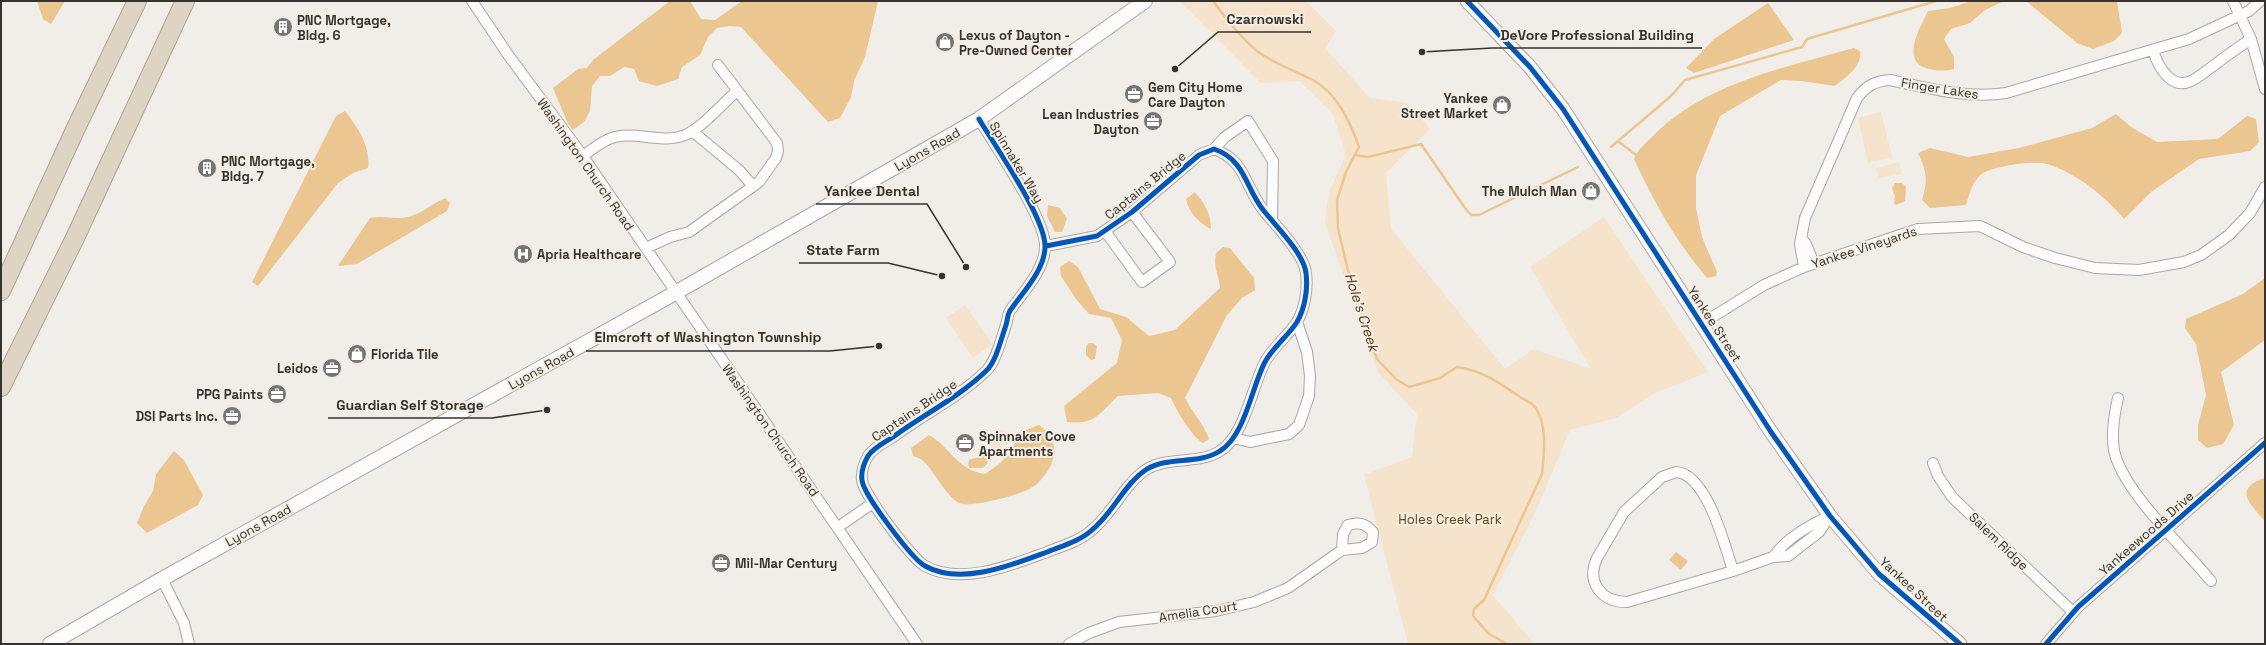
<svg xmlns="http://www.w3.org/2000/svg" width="2266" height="645" font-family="'Space Grotesk',sans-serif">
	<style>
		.green { fill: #f5e3cb }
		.water { fill: #ebc690 }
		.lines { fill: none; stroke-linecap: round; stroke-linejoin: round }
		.stream { stroke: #ebc690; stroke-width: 2.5 }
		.minor-casing { stroke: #aba8a4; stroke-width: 12 }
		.tertiary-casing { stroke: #aba8a4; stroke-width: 15 }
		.secondary-casing { stroke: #aba8a4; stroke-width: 16 }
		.motorway-casing { stroke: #afa492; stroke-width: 20 }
		.minor { stroke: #fdfcfc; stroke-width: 10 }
		.tertiary { stroke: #fdfcfc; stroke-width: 13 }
		.secondary { stroke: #fdfcfc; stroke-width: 14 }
		.motorway { stroke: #ddd4c3; stroke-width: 18 }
		.cycleway-casing { stroke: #f5eee4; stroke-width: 8 }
		.cycleway { stroke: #0057b8; stroke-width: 5 }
		.labels { text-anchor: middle; stroke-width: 4; stroke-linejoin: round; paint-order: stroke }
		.poi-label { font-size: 13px; font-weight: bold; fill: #35322f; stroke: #f5eee4; text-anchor: start }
		.street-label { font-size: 13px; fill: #35322f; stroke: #f5eee4 }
		.park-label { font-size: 13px; fill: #68460b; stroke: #f5eee4 }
		.water-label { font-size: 14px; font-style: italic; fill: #4f3919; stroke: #f5eee4 }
		.leader { fill: none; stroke: #35322f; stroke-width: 1.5 }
		.callout-dot { fill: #35322f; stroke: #f5eee4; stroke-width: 1.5 }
		.callout-label { font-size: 14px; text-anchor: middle; font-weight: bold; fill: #35322f; stroke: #f5eee4; stroke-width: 4; stroke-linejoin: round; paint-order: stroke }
	</style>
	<rect width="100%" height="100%" fill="#f1ede8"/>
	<path class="green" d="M1183,1H1306L1336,31L1325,48L1370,98L1408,103L1430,129L1386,173L1391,229L1505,369L1534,349L1591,369L1530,267L1604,217L1708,372L1655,393L1616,418L1570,430L1535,513L1493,595L1534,644H1408L1364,475L1412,457L1417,414L1378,372L1325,223L1329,192L1346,155L1333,114L1300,81L1261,83L1181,2Z
		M1881,112L1892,157L1868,163L1858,118Z
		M1899,162L1902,174L1879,178L1876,168Z
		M965,305L992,344L973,358L946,318Z
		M999,429L1009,433L1000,452L990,447Z"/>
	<path class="water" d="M37,1H65L51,24L43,19Z
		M670,1H690L701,19L715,20L742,1H878L865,57L854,81L851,97L840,118L828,122L741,27L729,26L717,28L708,37L700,55L682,67L678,79L657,86L639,81L634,69L624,67L610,76H600L592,86L590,111L584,122L573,130L568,124L553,88L578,69L587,68L593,60Z
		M1972,1H2004L1985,10L1970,23L1951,29L1944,39L1954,57V69C1945,71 1939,71 1929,69C1899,62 1920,28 1928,11L1950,8Z
		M2026,1H2117L2122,33L2114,41L2093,49L2077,43Z
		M1768,3L1794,40L1694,73L1686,68L1714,39Z
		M1854,48L1860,51C1863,66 1845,78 1835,86L1801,81L1781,80L1720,116L1696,175V208L1702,237L1717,272L1716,276L1707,278C1677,243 1653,201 1634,159C1638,149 1646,143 1653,136C1704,83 1787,67 1854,48Z
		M345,111C357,126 371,147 368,168L353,173L338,183L258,286L252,282L336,116Z
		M2116,114L2131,127L2157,142L2218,139L2247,116L2256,119L2259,142L2250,151L2199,159L2151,192L2124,219C2104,195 2076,173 2047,164C2033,160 1996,166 1983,173C1973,179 1969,195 1966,205L1930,208L1922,200C1928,180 1927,172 1918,153L1930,148L1968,157L2019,148L2092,128Z
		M1895,183H1902L1906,187L1905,201L1896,205L1894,203L1895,196L1892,188Z
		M1195,192C1205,204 1211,214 1211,229C1199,223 1189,213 1186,199Z
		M445,198L450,203L447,211L357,264L338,266L370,218C384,215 395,220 408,217C421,214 433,203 445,198Z
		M1048,205L1060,208L1067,219L1062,232H1055L1047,216Z
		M1223,247L1230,248L1254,278L1255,290L1242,298L1227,315L1185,398C1192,412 1204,424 1209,439L1203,443C1192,437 1176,410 1171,398L1158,393L1118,396C1098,414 1096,425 1067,422L1064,406L1117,363L1122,340L1111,318L1089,314L1076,299L1061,276L1060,267L1069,261L1078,267L1100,309L1126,317L1149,336L1175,330L1220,288C1219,273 1213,270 1216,253Z
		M2265,278V340L2221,372L2234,425L2223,444L2207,448L2198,440V425L2206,395L2196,344L2185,328L2186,319L2243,294Z
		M1089,343H1093L1097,346L1095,359L1091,360L1086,355V346Z
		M1039,425C1063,443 1056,465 1037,484C1026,494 978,506 963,504C948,502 934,469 922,460C920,458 916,457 913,456L911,448L929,435C951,448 957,470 985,474C1005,461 1011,454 1020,432Z
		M174,451L184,460L203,495L198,505L147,533L137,523L144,506L153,491L156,474Z
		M984,455L987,458L988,463L983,468H969L968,464L969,460Z
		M2264,478L2265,479V522C2251,504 2232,490 2264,478Z
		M1676,552L1688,561L1681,570L1669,560Z"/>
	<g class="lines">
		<path class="stream" d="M1213,1C1226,18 1240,37 1257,51C1274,64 1293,70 1311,79C1337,92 1350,122 1359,147L1346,172L1337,200L1338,228L1351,283L1377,359L1396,379L1409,387L1440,378L1457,367C1481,370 1500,383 1520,397C1525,400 1532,403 1535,407C1548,425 1544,454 1542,474L1484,600L1474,609L1473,616L1489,634L1507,644
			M1619,142L1636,155
			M1611,147L1671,96L1685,80L1802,47L1807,39L1936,1
			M1355,155L1368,157L1421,144L1465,208L1471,215H1479L1578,167"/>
		<g class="minor-casing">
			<path id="minor" d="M472,1L509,56L580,152L917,644
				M2233,1L2251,39L2265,89
				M2153,50C2158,67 2172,92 2193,80C2201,76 2208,69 2216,64C2227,55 2239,47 2251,39
				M979,119C995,146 1047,220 1045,248C1044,270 1024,291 1012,308C1007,313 1008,319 1006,325C1001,339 996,362 986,371C958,398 924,414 893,437C885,442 873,448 868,456C864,463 861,473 862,480C863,494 912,559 925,566C961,586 1012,565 1047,552C1062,546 1080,541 1092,530C1113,513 1124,484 1147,469C1169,456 1198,465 1220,451C1245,436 1252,386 1265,362C1273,347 1288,336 1297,322C1305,308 1308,289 1306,273C1304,254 1276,226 1264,211C1245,188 1246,160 1214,149L1199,155L1132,212L1097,236L1046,246
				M692,131L739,170L753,186
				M1214,149L1225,137L1248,121L1273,161L1272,221
				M583,156C591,150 600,143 609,139C633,129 661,145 685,135C703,127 722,104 737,91
				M1105,231L1142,282L1170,262L1132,212
				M1801,238L1806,244L1814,264
				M646,248L670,237L689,232L759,182L776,158L778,151L777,143L718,65
				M1804,267L1800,244L1805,218L1857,98C1866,86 1875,81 1890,80C1929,88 1966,99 2006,93L2189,39L2249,11L2260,1
				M1701,324L1764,285L1804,267L1918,229L1980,226L2023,247L2055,258L2095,268L2139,270L2184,262L2201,255L2229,235L2250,213L2265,187
				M2118,398C2114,415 2111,432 2114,450C2121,489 2184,548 2211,581
				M1234,438L1250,442L1289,434L1299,425L1309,396L1310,376L1307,352L1297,322
				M1933,463L1938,476L1952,497L2073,612
				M1676,472C1707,474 1725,546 1733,571L1627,602C1601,602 1586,582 1597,558L1624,512L1662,477Z
				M838,527L873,503
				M1773,557C1787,538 1809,525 1830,516
				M1733,571L1773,557L1788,556L1819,532L1830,516
				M162,579L184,623L189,644
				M1069,644L1089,633L1119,622L1216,611L1254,602L1288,588L1342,550L1362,548L1372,542L1373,532C1365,523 1359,522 1348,525L1343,534L1342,550
				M2046,644L2078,607L2265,443"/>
		</g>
		<g class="tertiary-casing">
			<path id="tertiary" d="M1467,1L1530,67L1563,109L1771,432L1830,516L1879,574L1960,644"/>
		</g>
		<g class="secondary-casing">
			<path id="secondary" d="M50,644L162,579L675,293L979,119L1145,1"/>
		</g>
		<g class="motorway-casing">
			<path id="motorway" d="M1,291L75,130L137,1
				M1,387L74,240L185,1"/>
		</g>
		<use href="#minor" class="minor"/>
		<use href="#tertiary" class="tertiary"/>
		<use href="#secondary" class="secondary"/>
		<use href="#motorway" class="motorway"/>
		<g class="cycleway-casing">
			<path id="cycleway" d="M1467,1L1530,67L1563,109L1771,432L1830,516L1879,574L1960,644
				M979,119C995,146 1047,220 1045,248C1044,270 1024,291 1012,308C1007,313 1008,319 1006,325C1001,339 996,362 986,371C958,398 924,414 893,437C885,442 873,448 868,456C864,463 861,473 862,480C863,494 912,559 925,566C961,586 1012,565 1047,552C1062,546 1080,541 1092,530C1113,513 1124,484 1147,469C1169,456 1198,465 1220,451C1245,436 1252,386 1265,362C1273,347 1288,336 1297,322C1305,308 1308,289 1306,273C1304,254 1276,226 1264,211C1245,188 1246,160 1214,149L1199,155L1132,212L1097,236L1046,246
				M2046,644L2078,607L2265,443"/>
		</g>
		<use href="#cycleway" class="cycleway"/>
	</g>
	<defs>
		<g id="building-disc" transform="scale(1)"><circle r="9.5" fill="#777370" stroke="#f5eee4"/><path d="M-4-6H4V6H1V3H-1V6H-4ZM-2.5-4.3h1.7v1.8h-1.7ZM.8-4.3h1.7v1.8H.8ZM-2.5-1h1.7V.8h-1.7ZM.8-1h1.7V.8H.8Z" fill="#fff"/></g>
		<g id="shop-disc" transform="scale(1)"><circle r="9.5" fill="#777370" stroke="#f5eee4"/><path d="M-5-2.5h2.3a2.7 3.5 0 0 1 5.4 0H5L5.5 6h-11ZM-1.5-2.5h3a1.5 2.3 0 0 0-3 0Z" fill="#fff"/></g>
		<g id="office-disc" transform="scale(1)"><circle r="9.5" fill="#777370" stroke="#f5eee4"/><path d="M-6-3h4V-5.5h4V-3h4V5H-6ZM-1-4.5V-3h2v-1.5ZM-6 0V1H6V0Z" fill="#fff"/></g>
		<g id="hospital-disc" transform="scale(1)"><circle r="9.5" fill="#777370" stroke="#f5eee4"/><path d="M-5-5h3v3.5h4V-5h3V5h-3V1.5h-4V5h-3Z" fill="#fff"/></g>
	</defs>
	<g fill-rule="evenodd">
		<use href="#building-disc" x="283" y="27"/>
		<use href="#shop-disc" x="945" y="42"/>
		<use href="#office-disc" x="1134" y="94"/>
		<use href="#shop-disc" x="1502" y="105"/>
		<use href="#office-disc" x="1153" y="121"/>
		<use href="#building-disc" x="207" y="168"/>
		<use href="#shop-disc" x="1591" y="191"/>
		<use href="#hospital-disc" x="523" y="254"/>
		<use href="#shop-disc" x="357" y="354"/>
		<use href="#office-disc" x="332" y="368"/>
		<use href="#office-disc" x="277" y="394"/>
		<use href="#office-disc" x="232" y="416"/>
		<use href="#office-disc" x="965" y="443"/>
		<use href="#office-disc" x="721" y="563"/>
	</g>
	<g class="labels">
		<g class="poi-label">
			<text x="297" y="25">PNC Mortgage,<tspan x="297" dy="15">Bldg. 6</tspan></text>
			<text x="959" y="40">Lexus of Dayton -<tspan x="959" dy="15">Pre-Owned Center</tspan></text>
			<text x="1148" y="92">Gem City Home<tspan x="1148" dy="15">Care Dayton</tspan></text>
			<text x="1488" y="103" text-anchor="end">Yankee<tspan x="1488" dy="15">Street Market</tspan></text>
			<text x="1139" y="119" text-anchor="end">Lean Industries<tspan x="1139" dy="15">Dayton</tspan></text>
			<text x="221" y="166">PNC Mortgage,<tspan x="221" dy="15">Bldg. 7</tspan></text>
			<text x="1577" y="196" text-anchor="end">The Mulch Man</text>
			<text x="537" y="259">Apria Healthcare</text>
			<text x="371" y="359">Florida Tile</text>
			<text x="318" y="373" text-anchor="end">Leidos</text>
			<text x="263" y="399" text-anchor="end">PPG Paints</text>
			<text x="218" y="421" text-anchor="end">DSI Parts Inc.</text>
			<text x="979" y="441">Spinnaker Cove<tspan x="979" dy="15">Apartments</tspan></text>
			<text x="735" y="568">Mil-Mar Century</text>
		</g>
		<g class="street-label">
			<text transform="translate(1940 88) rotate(9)" y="5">Finger Lakes</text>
			<text transform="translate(927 149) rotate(-30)" y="5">Lyons Road</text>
			<text transform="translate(1017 162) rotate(59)" y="5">Spinnaker Way</text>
			<text transform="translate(586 164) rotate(55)" y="5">Washington Church Road</text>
			<text transform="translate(1145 185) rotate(-39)" y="5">Captains Bridge</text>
			<text transform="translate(1864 247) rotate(-18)" y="5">Yankee Vineyards</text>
			<text transform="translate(1715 324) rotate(57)" y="5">Yankee Street</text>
			<text transform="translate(541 368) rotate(-29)" y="5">Lyons Road</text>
			<text transform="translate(914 410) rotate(-34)" y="5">Captains Bridge</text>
			<text transform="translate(771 430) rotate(55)" y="5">Washington Church Road</text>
			<text transform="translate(258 525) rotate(-29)" y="5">Lyons Road</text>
			<text transform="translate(2146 533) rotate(-41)" y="5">Yankeewoods Drive</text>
			<text transform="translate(1999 541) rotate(44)" y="5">Salem Ridge</text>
			<text transform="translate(1914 589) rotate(43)" y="5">Yankee Street</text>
			<text transform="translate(1198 611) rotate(-9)" y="5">Amelia Court</text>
		</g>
		<g class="park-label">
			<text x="1450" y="524">Holes Creek Park</text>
		</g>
		<g class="water-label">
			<text transform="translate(1362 312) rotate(72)" y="5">Hole's Creek</text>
		</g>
	</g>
	<path class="leader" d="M1175 69L1218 32H1311M1422 52L1492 48H1702M966 267L927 204H816M942 276L888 263H799M879 346L830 351H586M547 410L492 418H328"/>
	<g class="callout-dot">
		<circle cx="1175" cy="69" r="4"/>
		<circle cx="1422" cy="52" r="4"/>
		<circle cx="966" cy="267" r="4"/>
		<circle cx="942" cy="276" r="4"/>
		<circle cx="879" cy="346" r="4"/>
		<circle cx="547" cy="410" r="4"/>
	</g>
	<g class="callout-label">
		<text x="1265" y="24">Czarnowski</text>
		<text x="1597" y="40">DeVore Professional Building</text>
		<text x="872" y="196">Yankee Dental</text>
		<text x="843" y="255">State Farm</text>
		<text x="708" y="342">Elmcroft of Washington Township</text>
		<text x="410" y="410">Guardian Self Storage</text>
	</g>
	<rect width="2266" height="645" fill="none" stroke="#35322f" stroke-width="4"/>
</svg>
